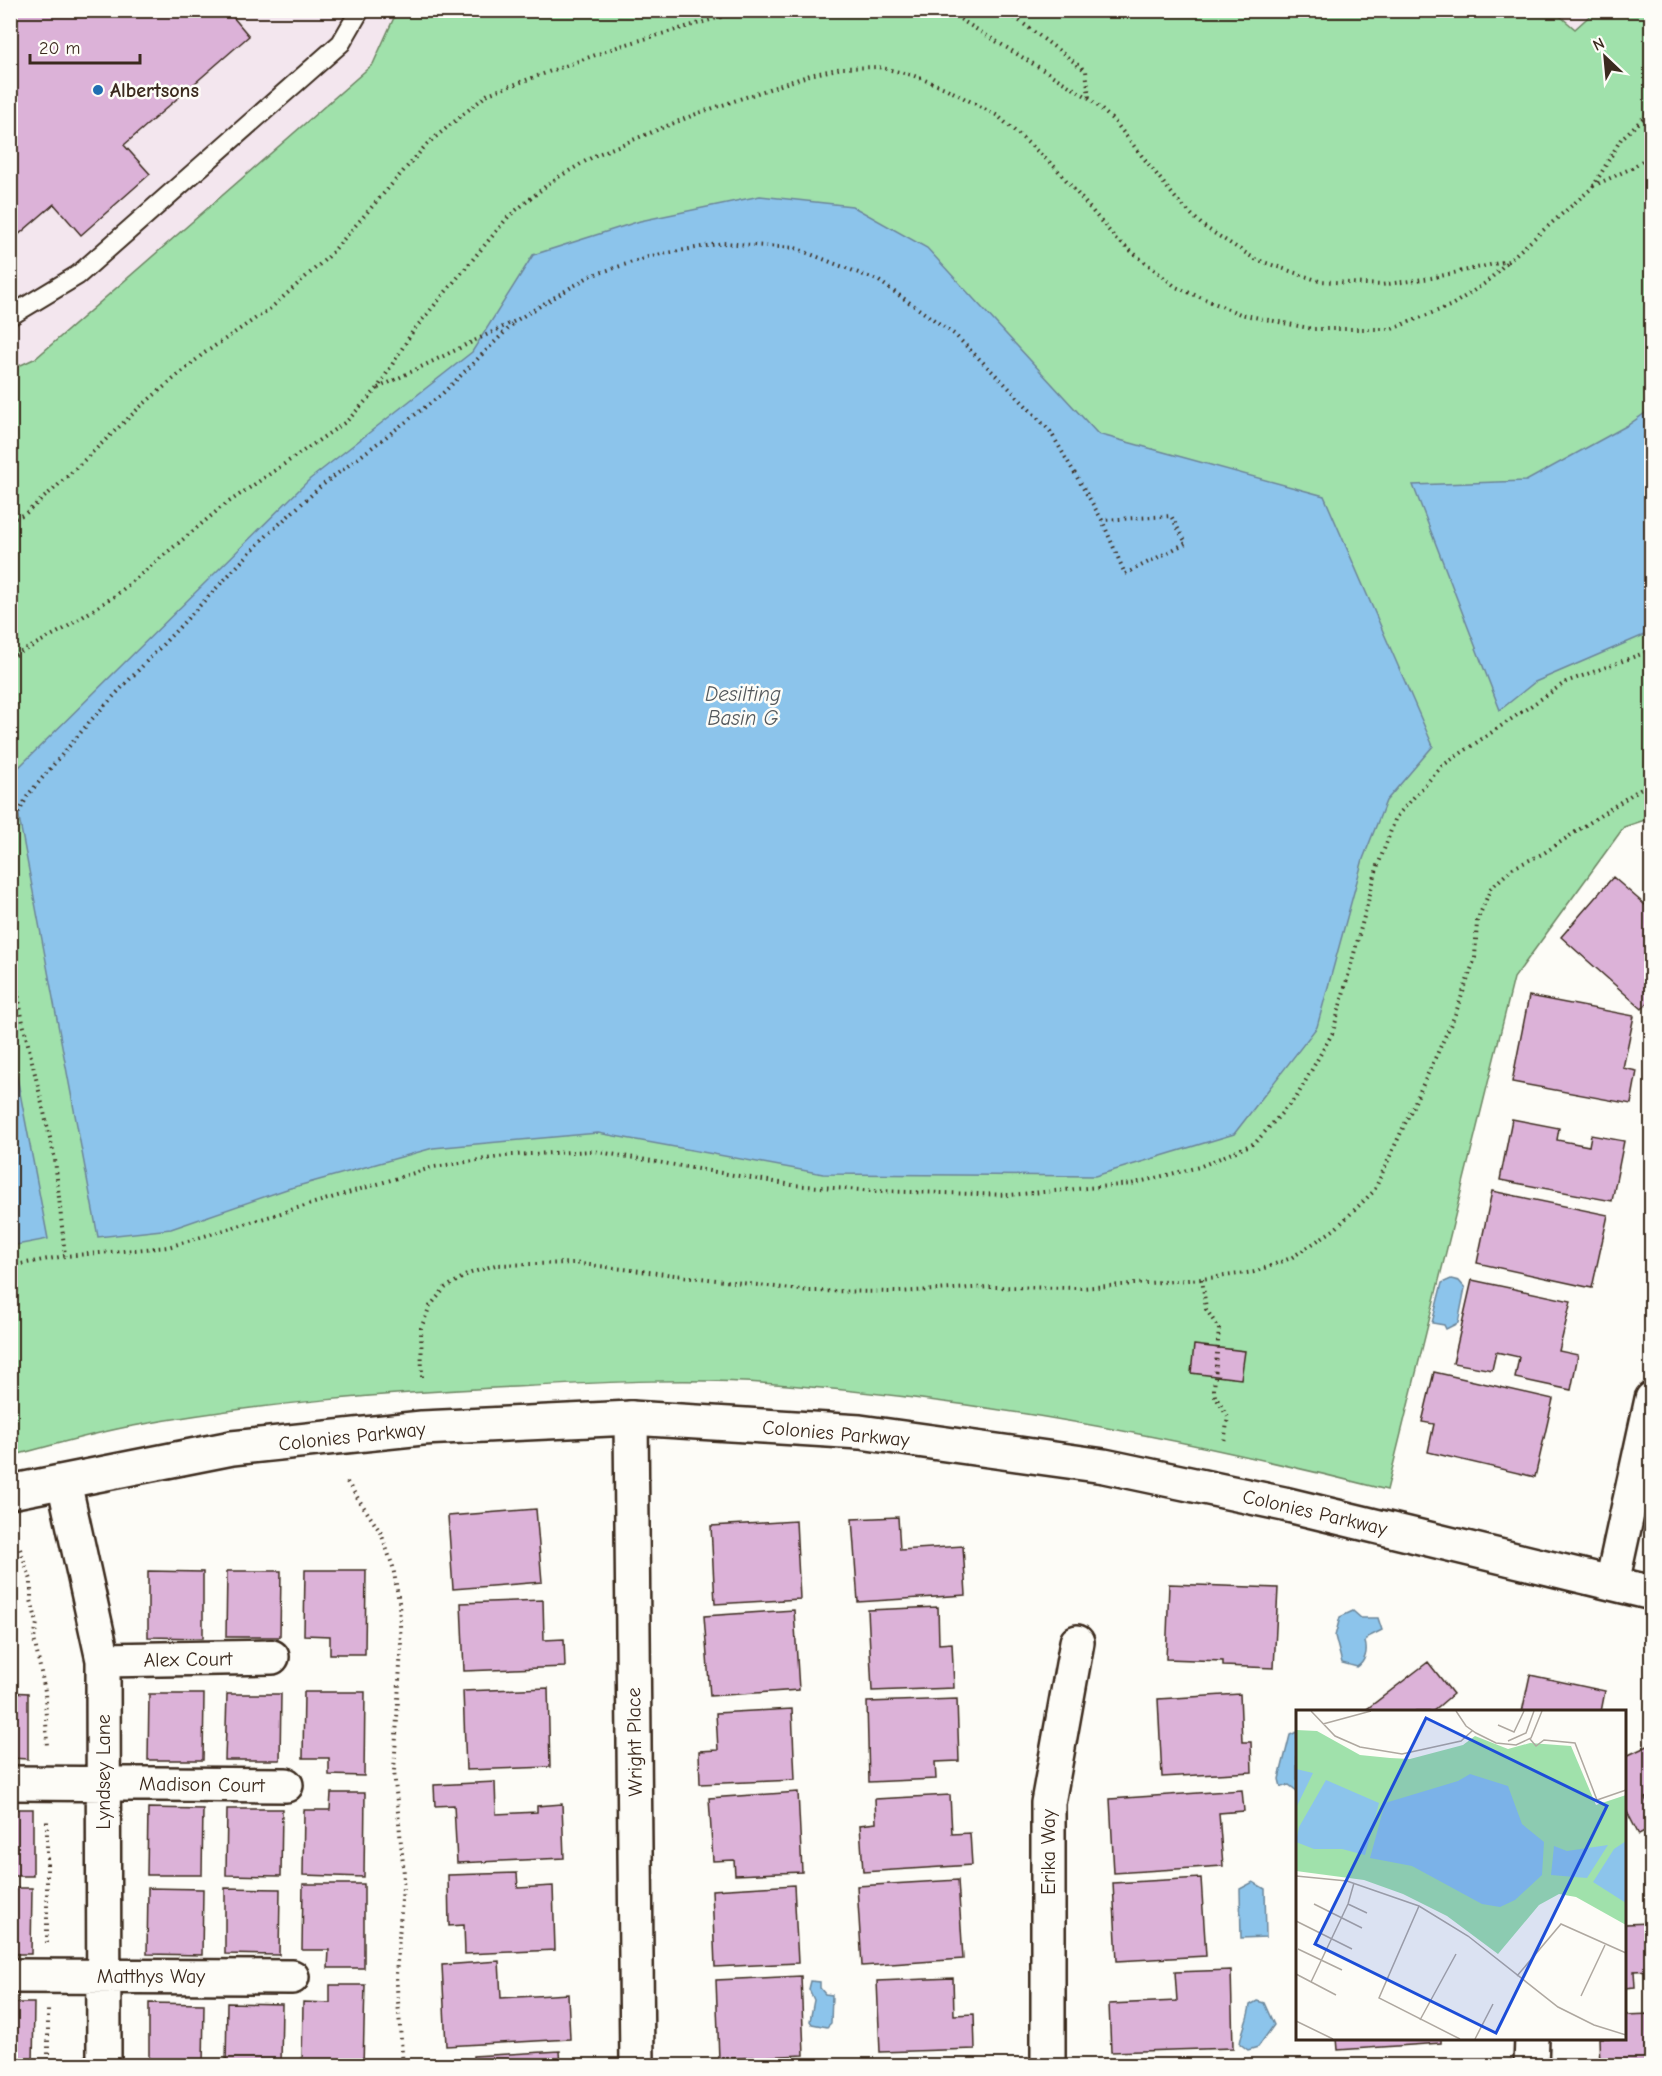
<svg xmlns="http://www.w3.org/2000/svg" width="1662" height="2076" font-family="'Comic Neue',sans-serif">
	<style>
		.built { fill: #f3e6ee }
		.green { fill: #a0e1ab; stroke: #6e8664; stroke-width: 1.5 }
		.water { fill: #8cc4eb; stroke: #6c8699; stroke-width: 1.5 }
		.building { fill: #dcb2d8; stroke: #3b2a1e; stroke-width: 1.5 }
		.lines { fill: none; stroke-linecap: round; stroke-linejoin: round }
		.service-casing { stroke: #3b2a1e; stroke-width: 22 }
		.minor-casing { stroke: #3b2a1e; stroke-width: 38 }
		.tertiary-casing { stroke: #3b2a1e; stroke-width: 38 }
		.path { stroke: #3b2a1e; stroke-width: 4; stroke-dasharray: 1.5 4.5; stroke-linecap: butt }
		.service { stroke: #fdfcf7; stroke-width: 18 }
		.minor { stroke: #fdfcf7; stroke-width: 33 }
		.tertiary { stroke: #fdfcf7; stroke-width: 33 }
		.poi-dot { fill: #1f6fb2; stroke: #fdfcf7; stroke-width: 2 }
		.labels { text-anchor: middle; stroke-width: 5; stroke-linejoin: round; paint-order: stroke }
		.poi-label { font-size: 20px; font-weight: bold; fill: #3b2a1e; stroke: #fdfcf7; text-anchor: start }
		.street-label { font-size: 20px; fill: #3b2a1e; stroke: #fdfcf7 }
		.water-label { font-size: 21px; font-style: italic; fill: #53585c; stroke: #fdfcf7 }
		.inset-road { fill: none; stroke: #afa8a0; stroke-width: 1.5 }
		.view { fill: #1d4ed8; fill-opacity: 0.15; stroke: #1d4ed8; stroke-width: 3 }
		.inset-edge { fill: none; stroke: #3b2a1e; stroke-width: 3 }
	</style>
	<rect width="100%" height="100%" fill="#fdfcf7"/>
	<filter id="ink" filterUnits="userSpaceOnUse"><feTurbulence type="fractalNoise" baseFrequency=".0167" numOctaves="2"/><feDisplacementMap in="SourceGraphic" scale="12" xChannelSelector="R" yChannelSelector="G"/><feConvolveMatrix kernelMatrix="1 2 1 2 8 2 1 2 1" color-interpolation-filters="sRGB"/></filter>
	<g filter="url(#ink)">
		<path class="built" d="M10,11H397L373,64L36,358L11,370Z
			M1553,11H1595L1575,29Z"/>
		<path class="green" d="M1553,10L1575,29L1595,11H1651V818L1624,827L1514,978L1387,1490C1191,1440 990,1401 788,1385C698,1377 605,1382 515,1387C387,1393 259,1403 133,1426C92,1433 51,1446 11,1456L10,370L36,358L373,64L397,11Z"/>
		<path class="water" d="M760,196L852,206L927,248L1098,434L1324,496L1433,746L1386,801L1363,859L1317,1027L1234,1134L1095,1176L823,1174L598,1133L433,1148L287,1189L171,1229L98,1237L11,775L310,479L472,352L533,255L640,221Z
			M1651,409V632L1535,682L1500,710L1413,485L1526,481L1628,425Z
			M11,1046L48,1239L11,1246H10Z
			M1451,1279L1459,1281L1465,1288L1458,1323L1446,1329L1444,1325L1432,1323L1442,1283Z
			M1353,1611L1361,1618H1378L1382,1630L1368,1637L1365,1642C1368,1651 1365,1662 1357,1667L1342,1663L1335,1636L1340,1617Z
			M1297,1732V1791L1289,1785L1281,1787L1279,1779L1290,1735Z
			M1253,1882L1265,1889L1266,1937L1241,1938L1240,1889Z
			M811,1981L820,1982V1988L825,1994L832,1995L831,2023L827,2027L812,2024L810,2021L814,2000L809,1989Z
			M1257,2001L1264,2003L1274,2025L1258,2047L1248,2050L1240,2044C1242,2029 1248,2021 1250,2005Z"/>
		<path class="building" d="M10,10H227L249,36L124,145L150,174L81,235L54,204L10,242Z
			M1613,877L1652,911V998L1642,1009L1561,937Z
			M1529,996L1634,1016L1623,1068L1637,1071L1631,1104L1512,1082Z
			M1512,1119L1559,1128L1557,1140L1589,1146L1591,1135L1624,1141L1612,1201L1500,1180Z
			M1492,1191L1608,1215L1592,1288L1477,1263Z
			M1472,1280L1571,1301L1559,1351L1578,1355L1571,1390L1515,1378L1519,1357L1496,1352L1492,1370L1453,1363Z
			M1194,1345L1245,1351L1241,1379L1191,1373Z
			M1434,1372L1553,1399L1535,1477L1428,1452L1434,1424L1422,1422Z
			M536,1509L542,1582L453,1589L448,1516Z
			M898,1517L900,1550L963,1546L966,1595L858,1602L852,1519Z
			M796,1521L800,1599L715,1604L711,1526Z
			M305,1570H366L365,1654H330V1636L304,1635Z
			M148,1571L203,1572V1638L148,1637Z
			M227,1571H281L280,1637H226Z
			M1169,1584L1278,1588L1274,1668L1223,1666V1661L1166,1659Z
			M543,1600L544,1640L564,1639L565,1667L464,1671L461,1603Z
			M938,1607L939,1644L952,1643L954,1688L872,1691L868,1610Z
			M794,1610L799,1690L710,1696L704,1616Z
			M1428,1662L1453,1694L1432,1712H1369L1367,1709Z
			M1530,1675L1605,1691L1601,1712H1522Z
			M548,1688L550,1767L466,1770L463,1691Z
			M10,1692L28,1693V1759L10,1758Z
			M304,1692H365L364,1776L329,1775V1758H303Z
			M149,1694H204L203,1760H148Z
			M227,1694H281L280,1760H225Z
			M1240,1694L1242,1742H1251L1252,1772L1162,1777L1158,1699Z
			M957,1699L959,1761L935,1762L936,1779L869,1782L867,1702Z
			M792,1709L795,1780L700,1784L699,1751L718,1750L716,1713Z
			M1652,1744V1795L1645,1798L1652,1811V1828L1639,1835L1624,1806V1757Z
			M495,1782L496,1814L537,1812V1806L562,1804L564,1858L457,1863L454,1805L435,1806L434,1785Z
			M1242,1790L1244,1811L1219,1813L1223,1866L1114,1873L1110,1799Z
			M798,1792L802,1872L735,1875L734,1860L713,1861L709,1798Z
			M331,1793H365L364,1877L303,1875L304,1810H330Z
			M950,1795L952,1834L970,1833L972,1865L863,1872L860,1825L876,1823L875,1799Z
			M148,1808L203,1809L202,1875H147Z
			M10,1809H33V1876H10Z
			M227,1809H282L281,1876L226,1875Z
			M1649,1848H1652V1911H1650Z
			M517,1873L518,1888L553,1886L555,1950L465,1954L464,1925L449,1926L448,1875Z
			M1201,1878L1206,1956L1117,1961L1113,1883Z
			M958,1880L963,1959L862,1966L857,1886Z
			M303,1884H364V1968H328L329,1950H302Z
			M794,1885L798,1963L715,1967L712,1890Z
			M10,1888H32L31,1954H10Z
			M148,1888L203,1889L202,1955L147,1954Z
			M225,1888L280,1889L279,1955L225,1954Z
			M1652,1923V1970L1634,1971L1635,1987L1624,1988V1924Z
			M499,1961L501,1998L568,1994L570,2039L446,2046L442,1965Z
			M1231,1970L1233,2048L1111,2052L1109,2004L1177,2001L1175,1972Z
			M801,1976L804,2055L719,2059L716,1980Z
			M953,1978L954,2015L974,2014L975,2049L880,2052L877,1981Z
			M330,1985H365L363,2066H302L303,2002L330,2003Z
			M10,2003H34L33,2066H10Z
			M149,2003L204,2004L203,2066H149Z
			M227,2003L282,2004L281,2066H226Z
			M1652,2014V2066H1600L1599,2038H1624V2015Z
			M1337,2038H1441V2043L1338,2050Z
			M560,2051L561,2066H473V2056Z"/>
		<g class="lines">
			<g class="service-casing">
				<path id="service" d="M10,316L78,275L341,43L360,10"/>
			</g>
			<g class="minor-casing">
				<path id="minor" d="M631,1418L637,2066
					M64,1482L103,1660L104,2066
					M1612,1583L1652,1399
					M103,1660L272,1657
					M10,1783L286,1785
					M10,1976L292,1977
					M1048,2066V1803L1077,1642
					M1531,2066L1532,2038"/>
			</g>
			<g class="tertiary-casing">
				<path id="tertiary" d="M10,1492L232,1448L422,1428L631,1418L860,1432L1104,1466L1284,1504L1652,1593"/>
			</g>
			<path class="path" d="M945,10L1089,98L1115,122L1177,200L1203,226L1255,259L1319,281L1381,285L1431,278L1508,261L1593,187L1621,139L1652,110
				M1005,10L1086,71L1089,97
				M1593,186L1632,168L1652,154
				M378,388L515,321L590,276L651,256L723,243L795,248L879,281L954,334L1007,386L1050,431L1102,520L1125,574L1186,543L1171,516L1102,520
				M10,521L26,513L55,488L140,407L203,354L271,308L328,257L427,144L488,94L620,46L745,10
				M10,658L64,629L116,595L223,506L347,421L377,389L413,331L509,216L552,181L596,155L696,114L810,75L842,68L878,67L912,75L945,88L998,116L1056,168L1116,239L1176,287L1240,314L1313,329H1392L1452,305L1487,282L1508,261
				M10,829L28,795L92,719L263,539L320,487L441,395L513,324
				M10,949L23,1023L55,1159L65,1256
				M10,1266L65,1256L168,1247L434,1167L512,1155L593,1151L792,1185L876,1191L1010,1195L1131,1184L1199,1167L1255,1143L1297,1096L1333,1032L1377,868L1396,817L1442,766L1566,682L1652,650
				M1202,1279L1206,1309L1219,1329L1214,1390L1215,1396L1228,1417L1224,1442
				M422,1377L421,1328L430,1306L445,1288L468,1274L495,1265L573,1263L809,1291L896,1292L991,1287L1081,1288L1202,1279L1254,1272L1291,1258L1335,1229L1374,1191L1455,1015L1475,958L1477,921L1491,888L1513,868L1544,853L1640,789L1652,785
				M347,1482L381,1533L393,1567L399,1602L401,1647L394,1771L404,1874L396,1975L403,2066
				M20,1549L31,1580V1600L37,1623L34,1639L45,1691L47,1748
				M47,1943V1819
				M48,2066V2010"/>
			<use href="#service" class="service"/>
			<use href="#minor" class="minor"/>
			<use href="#tertiary" class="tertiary"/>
		</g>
	</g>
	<circle class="poi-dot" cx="98" cy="90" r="6"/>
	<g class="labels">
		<g class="poi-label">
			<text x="110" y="97">Albertsons</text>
		</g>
		<g class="street-label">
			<text transform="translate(836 1433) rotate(5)" y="7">Colonies Parkway</text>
			<text transform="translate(352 1436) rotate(-6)" y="7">Colonies Parkway</text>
			<text transform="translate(1315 1512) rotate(13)" y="7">Colonies Parkway</text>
			<text transform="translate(188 1659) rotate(-1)" y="7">Alex Court</text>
			<text transform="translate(634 1742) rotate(-91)" y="7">Wright Place</text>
			<text transform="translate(103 1772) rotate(-90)" y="7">Lyndsey Lane</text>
			<text transform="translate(202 1784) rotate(1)" y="7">Madison Court</text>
			<text transform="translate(1048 1852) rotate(-90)" y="7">Erika Way</text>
			<text x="151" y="1983">Matthys Way</text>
		</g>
		<g class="water-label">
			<text x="743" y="701">Desilting<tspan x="743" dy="24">Basin G</tspan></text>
		</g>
	</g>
	<g transform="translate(1296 1710)">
		<rect width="330" height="330" fill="#fdfcf7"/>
		<path d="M0,20L21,21L64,45L94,48L114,49L167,35L179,26L212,39L234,33L275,36L300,95L330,85V215L280,187L263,184L243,195L202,244L151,206L107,184L68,170L0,161Z" fill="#a0e1ab"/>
		<path d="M0,59L17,63L0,98ZM174,64L212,76L226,114L248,132L246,165L219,190L204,197L186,194L116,156L74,148L89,93L162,71ZM30,70L83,93L69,145L46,139H18L0,132L3,117ZM330,131V193L297,172L318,139ZM312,135L291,168L255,165L258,136L271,141Z" fill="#8cc4eb"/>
		<path class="inset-road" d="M15,1L39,26L64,37L106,44L165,31L176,21M160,1L170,16L180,23L200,33L220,35L235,28L246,1M27,14L75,1M202,15L218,22L228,1M234,29L240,36L248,30L279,33L301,90L330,80M212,31L230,23L238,1M0,166L51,171L123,196L172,226L262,297L298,315L330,325M18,194L66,218M52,194L71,203M123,196L83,288L164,329M0,211L56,239M2,239L46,260M0,264L40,285M221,266L265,214L330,243M15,272L52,194L58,173M285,286L309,235M124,310L160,244M0,311L37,329M179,329L197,294"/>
		<path class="view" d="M130,8L311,96L200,323L19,234Z"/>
		<rect width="330" height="330" class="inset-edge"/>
	</g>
	<rect width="1662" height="2076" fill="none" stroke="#fdfcf7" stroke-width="36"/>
	<rect x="18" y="18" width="1626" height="2040" fill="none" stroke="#3b2a1e" stroke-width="2" filter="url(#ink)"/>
	<g transform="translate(1605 57) rotate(334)" stroke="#fdfcf7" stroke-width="4.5" paint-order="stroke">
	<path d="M0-4.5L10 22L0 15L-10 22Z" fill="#3b2a1e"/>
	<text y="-9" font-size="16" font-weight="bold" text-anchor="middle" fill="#3b2a1e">N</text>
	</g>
	<path d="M30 54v9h110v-9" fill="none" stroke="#3b2a1e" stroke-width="3"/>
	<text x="39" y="54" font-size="18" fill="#3b2a1e" stroke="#fdfcf7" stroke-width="4.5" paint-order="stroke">20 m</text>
</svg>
